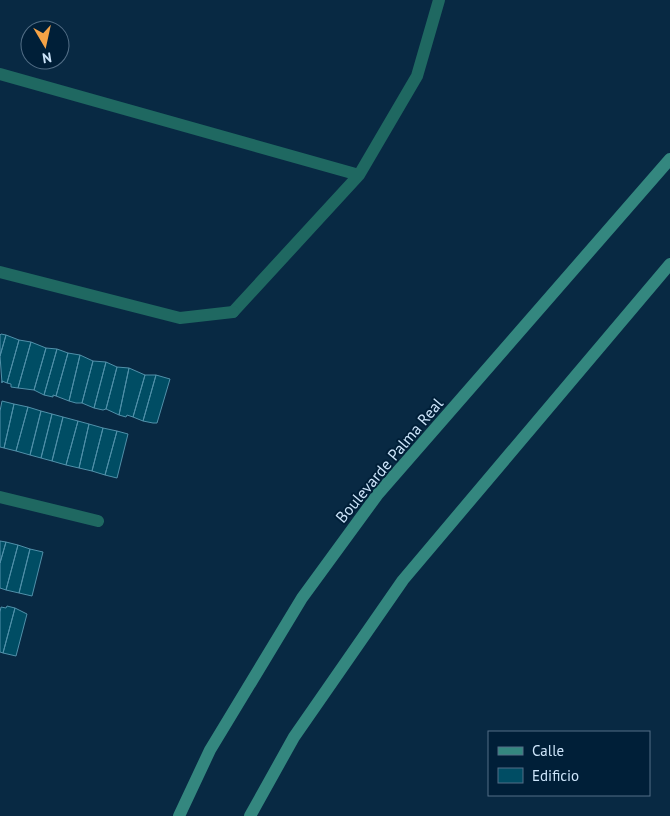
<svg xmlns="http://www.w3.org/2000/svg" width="670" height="816" font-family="'PT Sans',sans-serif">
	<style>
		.building { fill: #004d64; stroke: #5090a9 }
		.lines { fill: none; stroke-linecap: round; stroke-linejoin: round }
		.minor { stroke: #1f6861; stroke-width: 12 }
		.tertiary { stroke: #1f6861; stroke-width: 12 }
		.secondary { stroke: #34877f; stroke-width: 12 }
		.labels { text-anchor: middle; stroke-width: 4; stroke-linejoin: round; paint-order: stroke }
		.street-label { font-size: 16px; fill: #cde5fa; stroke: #001f38 }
	</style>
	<rect width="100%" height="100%" fill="#082943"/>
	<path class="building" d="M1,334L6,335L0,356V335Z
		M6,335L19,340L7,383L2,381V383L0,356Z
		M19,340L31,342L18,388L11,387V384L7,383Z
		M31,342L46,348L34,390L18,388Z
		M46,348L57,349L44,395L34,390Z
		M57,349L68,353L56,396L53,395V397L44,395Z
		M68,353L80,355L69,401L56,396Z
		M80,355L93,361L82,403H76L69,401Z
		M93,361L106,362L94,408L82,403Z
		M106,362L117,367L106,409L103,410L94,408Z
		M117,367L129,368L119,415L106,409Z
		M129,368L145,375L133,417L127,415L126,417L119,415Z
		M145,375H156L143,421L133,417Z
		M156,375L170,379L157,423H153L143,421Z
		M2,401L14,404L4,448L0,447V411Z
		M14,404L28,407L16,451L4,448Z
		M28,407L41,411L30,455L16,451Z
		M41,411L52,414L41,458L30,455Z
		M52,414L63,417L52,461L41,458Z
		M63,417L78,421L66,465L52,461Z
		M78,421L89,424L79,468L66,465Z
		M89,424L103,428L92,471L79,468Z
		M103,428L117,431L105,475L92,471Z
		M117,431L128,434L117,478L105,475Z
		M0,541L6,542L0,563Z
		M6,542L18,545L6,590L0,588V563Z
		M18,545L30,549L19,593L6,590Z
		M30,549L43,552L32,596L19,593Z
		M7,606L15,608L3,653L0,652V612L1,607L6,608Z
		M15,608L27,614L16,656L3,653Z"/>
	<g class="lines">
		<path class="minor" d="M0,74L359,175
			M233,312L359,175L417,76L439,0
			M0,497L98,521"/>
		<path class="tertiary" d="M0,272L180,318L233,312"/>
		<path class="secondary" d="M179,816L210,750L302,598L378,494L670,159
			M250,816L294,737L403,580L670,264"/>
	</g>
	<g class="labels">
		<g class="street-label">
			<text transform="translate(389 460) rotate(-50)" y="6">Boulevarde Palma Real</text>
		</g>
	</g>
	<rect x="488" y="731" width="162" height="65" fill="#001f38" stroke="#526e86"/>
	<rect x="498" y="747" width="25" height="8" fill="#34877f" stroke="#526e86"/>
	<text x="532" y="756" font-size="15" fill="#cde5fa">Calle</text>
	<rect x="498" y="768" width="25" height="15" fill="#004d64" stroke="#526e86"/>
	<text x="532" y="781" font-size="15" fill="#cde5fa">Edificio</text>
	<g transform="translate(45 45) rotate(171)"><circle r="24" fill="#001f38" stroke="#526e86"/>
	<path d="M0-4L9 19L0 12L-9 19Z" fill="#f5a346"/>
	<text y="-8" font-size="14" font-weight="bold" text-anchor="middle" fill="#cde5fa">N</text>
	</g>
</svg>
